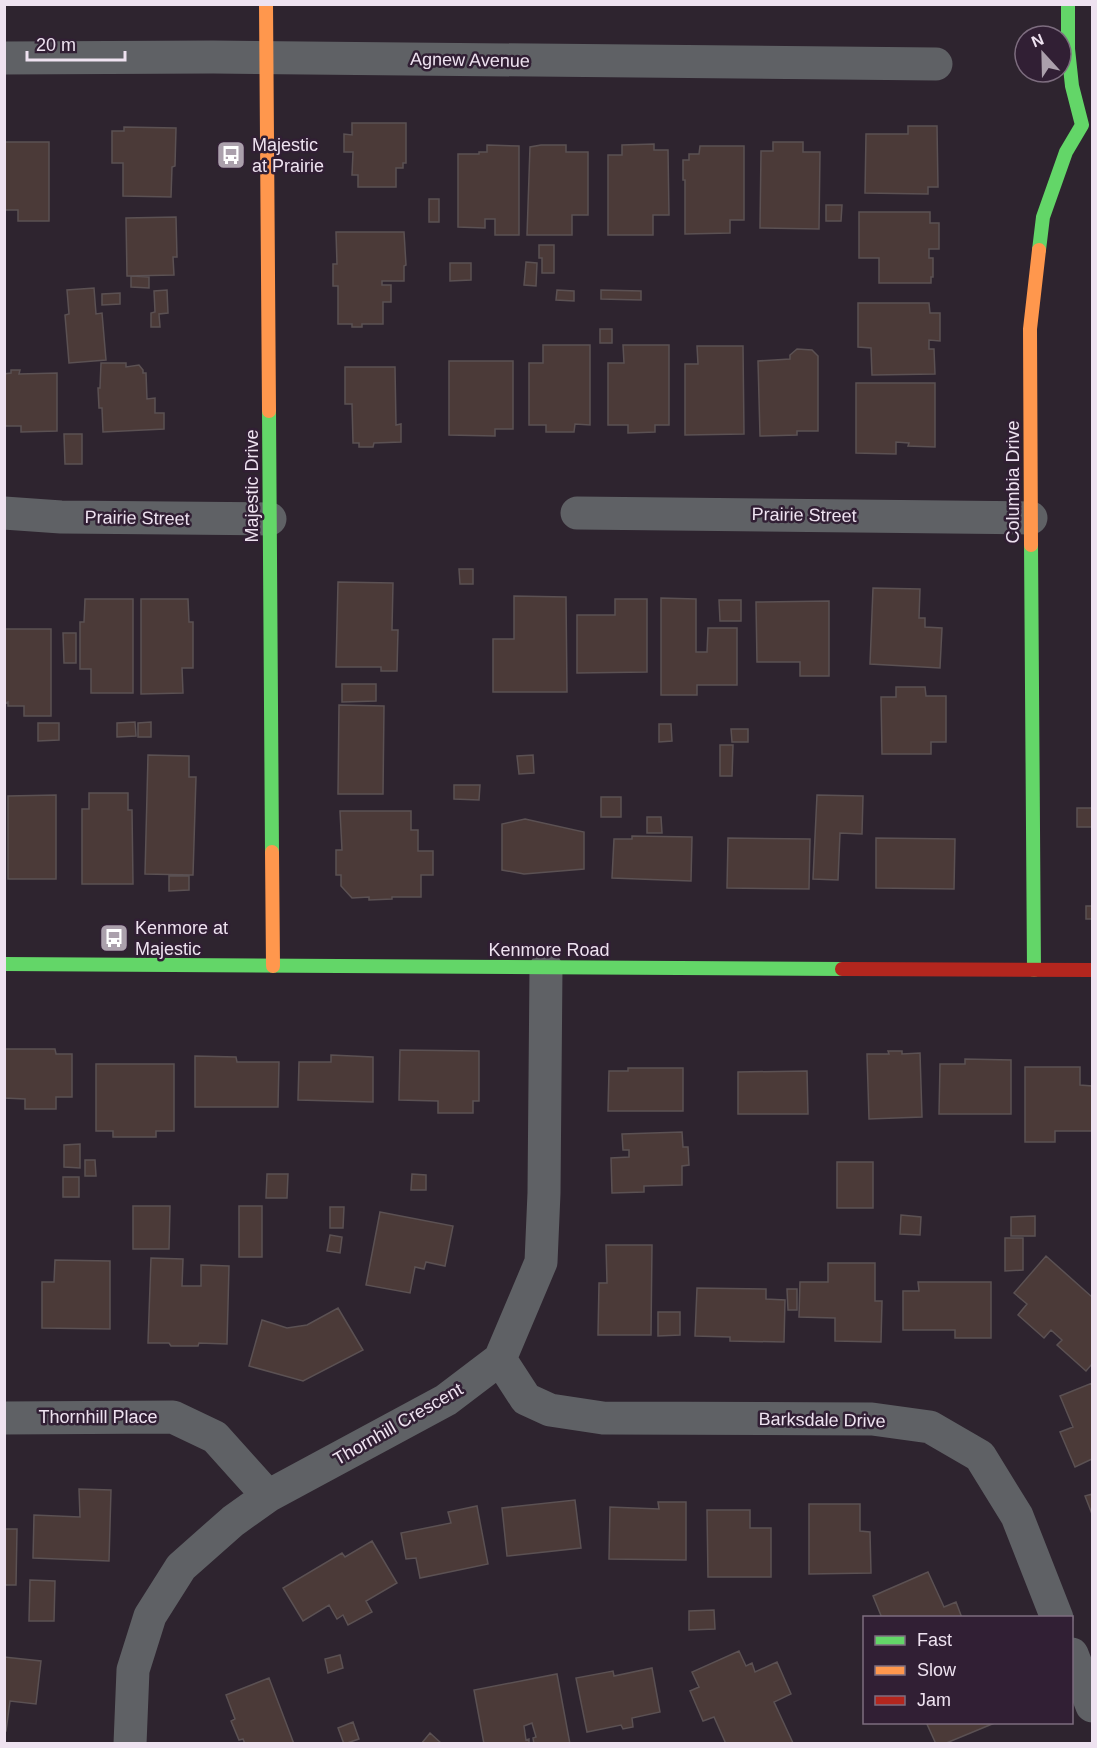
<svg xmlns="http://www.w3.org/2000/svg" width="1097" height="1748" font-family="Helvetica,sans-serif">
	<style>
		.building { fill: #4b3a38; stroke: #5b5153; stroke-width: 1.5 }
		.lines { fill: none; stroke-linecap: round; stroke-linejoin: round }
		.street { stroke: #5f6165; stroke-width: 33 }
		.fast { stroke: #63d668; stroke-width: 14 }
		.slow { stroke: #ff974d; stroke-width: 14 }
		.jam { stroke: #b3261e; stroke-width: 14 }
		.labels { text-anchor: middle; stroke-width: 5; stroke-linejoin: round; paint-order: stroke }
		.street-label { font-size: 18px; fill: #eee2f0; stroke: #311f34 }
		.poi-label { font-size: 18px; fill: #eee2f0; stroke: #311f34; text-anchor: start }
	</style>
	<rect width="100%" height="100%" fill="#2e242f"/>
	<path class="building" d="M352,123H406V163H403V168H396V187H358V175H352L353,152H344V134L352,135Z
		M908,126H937L938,187H928V194L865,193L866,134H908Z
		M124,127L176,128L175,166L172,167L171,197L123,196V163H112V131H124Z
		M4,142H49V221H18V210H4Z
		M773,142H803V152H820L819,229L760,228L761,151H773Z
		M654,144V150H668L669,215H653V235H608V155H622V145Z
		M487,145L519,146V235H495V219H485V228L458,227V154H479V152H487Z
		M541,145H566V152H588V215H572V235H527L530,147Z
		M700,146H744V220H730V233L685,234V180H683V160H689V154H699Z
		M429,199H439V222H429Z
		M826,205H842L841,221H826Z
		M859,212H930V223H939V249H929V258H933V277H931V283H879V258H859Z
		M176,217L177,257H173L174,275L127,276L126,218Z
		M336,232H404L406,265L404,266V281H382V285H391V302H383V324H362V327H352V324H338V286H333V264H337Z
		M539,245H554V273H542V258H539Z
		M526,262L537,263L536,286L524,285Z
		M450,263H471V280L450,281Z
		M131,276L149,277V288L131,287Z
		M94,288L96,314L102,313L106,360L69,363L65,315L69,314L67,290Z
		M167,290L168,313L159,314L160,327H151V313L155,312L154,291Z
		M557,290L574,291V301L556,300Z
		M601,290L641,291V300L601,299Z
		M120,293V304L102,305V294Z
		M858,303H929L930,313H940V341L929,340V349H934L935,374L872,375L871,348L858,347Z
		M600,329H612V343H600Z
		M543,345H590V425L575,424L574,432H546V425H529V363H543Z
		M623,345H669V425H655V432L628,433V425H608V363H624Z
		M697,346H743L744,434L685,435V364H698Z
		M797,349L812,350L818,356V431H797V435L760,436L758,361L790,359V355Z
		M449,361H513V429H495V436L449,435Z
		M101,363H126V367L139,365L143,370V373H146L147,399L155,398V413H164V429L103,432L102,408H99L98,388H100Z
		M345,367H395L396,425L401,424V442L374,443L373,447H359V443H353L352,404H345Z
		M11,370H20L19,374L57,373V431L21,432V426H4V374L11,373Z
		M856,383H935V447L908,446L909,443L896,442V454L856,453Z
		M64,434H82V464H65Z
		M459,569H473V584H460Z
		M338,582L393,583L392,630H398L397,671H381V667H336Z
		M873,588L920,589L919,618H925V627L942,628L940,668L870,664Z
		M514,596L566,597L567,692H493V639H514Z
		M661,598L696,599V652H707L708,628H737V685H697V695H661Z
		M85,599H133V693H91V669H80V622H84Z
		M141,599H188L189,622H193V668H182L183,693L141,694Z
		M615,599H647V672L577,673V615H615Z
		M719,600H741V621H720Z
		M829,601V676H800V662H757L756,602Z
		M4,629H51V716H24V706H8V702L5,703Z
		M63,633H76V663H64Z
		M342,684H376V701L342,702Z
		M896,687H925L926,696H946V742H931V754H882L881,697H896Z
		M339,705L384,706L383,794H338Z
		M135,722L136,736L117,737V723Z
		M151,722V737H138V723Z
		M38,723H59V740L38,741Z
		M659,724H671L672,741L659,742Z
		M731,729H748V742H732Z
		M720,745H733L732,776H720Z
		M148,755L189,756V777H196L193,875L145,874Z
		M533,755L534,773L519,774L517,756Z
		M454,785H480L479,800L454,799Z
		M89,793H128V810H132L133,884H82V809H89Z
		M56,795V879H8V796Z
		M817,795L863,796L862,834L840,833L838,880L813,879Z
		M601,797H621V817H601Z
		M1077,808H1092V827H1077Z
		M340,811H411V830H418V851H433V875H421V897H392V899L369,900V897L352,898L341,886V875H336V850H342Z
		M647,817H661L662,833H647Z
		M525,819L584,832V869L524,874L502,870V824Z
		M632,836L692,837L691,881L612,878L614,839H632Z
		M728,838L810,839L809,889L727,888Z
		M876,838L955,839L954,889L876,888Z
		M169,876H189V890L169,891Z
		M1086,906H1092V919H1086Z
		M4,1049H55L56,1054H72V1097H56V1109H25V1099L4,1098Z
		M400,1050L479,1051V1101H473V1113H438V1101L399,1100Z
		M888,1051H902V1054L920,1053L922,1117L869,1119L867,1054H889Z
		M331,1055L373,1057V1102L298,1100L299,1062H331Z
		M195,1056L236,1057L237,1062H279L278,1107H195Z
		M965,1059L1011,1060V1114H939L940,1064H965Z
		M96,1064H174V1131H156V1137H113V1131H96Z
		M1025,1067H1080V1085L1092,1086V1131H1055V1142H1025Z
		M628,1068H683V1111H608L609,1071H628Z
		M807,1071L808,1114H738V1072Z
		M682,1132L683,1147H688L689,1165L682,1166V1185L644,1186V1192L612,1193L611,1158L629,1157V1150H623L622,1134Z
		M80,1144V1168L64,1167V1145Z
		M85,1160H95L96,1176H85Z
		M837,1162H873V1208H837Z
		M267,1174H288L287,1198H266Z
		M412,1174L426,1175V1190H411Z
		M63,1177H79V1197H63Z
		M133,1206H170L169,1249H133Z
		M239,1206H262V1257H239Z
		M330,1207H344L343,1228H330Z
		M380,1212L453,1226L445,1266L426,1262L424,1269L415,1267L410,1293L366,1285Z
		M901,1215L921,1217L920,1235L900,1234Z
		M1035,1216V1236H1011V1217Z
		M330,1235L342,1237L340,1253L327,1251Z
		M1005,1238H1023V1270L1005,1271Z
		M606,1245H652L651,1335H598L599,1283H607Z
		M1046,1256L1092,1297V1364L1086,1371L1057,1345L1062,1340L1051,1330L1044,1338L1018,1315L1027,1304L1014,1293Z
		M151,1258L183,1259L182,1286H201V1265L229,1266L227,1344L199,1343L198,1346H171L169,1343H148Z
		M55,1260L110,1261V1329L42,1328V1282H54Z
		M828,1263H875V1301H882L881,1342L835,1341V1318L799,1317L800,1282H828Z
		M918,1282H991V1338H955V1330H903V1291H919Z
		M697,1288L766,1289V1299L785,1300L784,1342L730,1341V1337L695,1336Z
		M787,1289H797V1310H788Z
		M338,1308L363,1350L303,1381L249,1366L262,1320L287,1328L307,1325Z
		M658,1312H680V1335L658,1336Z
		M1092,1383V1459L1075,1467L1060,1432L1073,1427L1060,1396Z
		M79,1489L111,1490L109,1561L33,1558L34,1515L80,1517Z
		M1092,1494V1514L1085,1496Z
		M575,1500L581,1548L507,1556L502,1508Z
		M658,1502H686V1560L609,1559L610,1507L659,1509Z
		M809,1504H860V1531L870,1532L871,1573L809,1574Z
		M477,1506L488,1564L420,1578L416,1558L406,1559L401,1533L451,1523L448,1512Z
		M707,1510H750V1528H771V1577H708Z
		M4,1529H17L16,1585H4Z
		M372,1541L397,1583L366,1601L372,1612L348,1625L343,1615L337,1619L329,1605L303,1621L283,1588L342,1553L345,1557Z
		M928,1572L944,1607L956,1602L962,1618H882L873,1596Z
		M30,1580L55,1581L54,1621H29Z
		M714,1610L715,1629L689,1630V1611Z
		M739,1651L746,1666L752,1663L755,1672L777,1662L791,1694L774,1702L793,1743L726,1744L714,1717L703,1721L690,1691L699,1687L692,1672Z
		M340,1655L343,1668L328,1673L325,1659Z
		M4,1657L41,1661L36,1704L10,1701L6,1731H4Z
		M652,1668L660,1712L632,1718L633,1727L623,1729L621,1725L587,1732L576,1678L613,1671L614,1676Z
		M557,1674L570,1744H534L533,1738L536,1737L532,1723L524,1726L526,1740L529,1739V1744H484L474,1690Z
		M269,1678L294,1744H245L243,1739L239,1740L231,1721L235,1719L226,1695Z
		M353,1722L359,1739L344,1744L338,1728Z
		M926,1722H997L944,1744H936Z
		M430,1733L442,1744H421Z"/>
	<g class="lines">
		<path class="street" d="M4,58L213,57L936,64
			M4,513L61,517L270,519
			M577,513L1031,518
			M500,1359L526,1399L550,1410L603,1418L872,1419L930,1427L980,1456L1017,1516L1057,1618
			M4,1418L173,1417L215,1437L268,1496
			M1072,1654L1092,1706
			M130,1744L133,1670L150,1616L181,1567L233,1521L268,1496L446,1400L500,1359L541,1262L544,1193L546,968"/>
		<path class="fast" d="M1039,250L1043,217L1066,152L1082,125L1072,86L1068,49V4
			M269,411L272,852
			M1031,545L1034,970
			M4,964L842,969"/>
		<path class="slow" d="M266,4L269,411
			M1031,545L1030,329L1039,250
			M272,852L273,966"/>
		<path class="jam" d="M842,969L1092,970"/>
	</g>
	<defs>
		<g id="bus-square" transform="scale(1.5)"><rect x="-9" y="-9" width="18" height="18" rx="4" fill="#aba0ac" stroke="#311f34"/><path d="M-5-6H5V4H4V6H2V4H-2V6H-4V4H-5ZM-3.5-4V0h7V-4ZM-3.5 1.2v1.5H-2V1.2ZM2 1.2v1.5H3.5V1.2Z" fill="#fff"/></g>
	</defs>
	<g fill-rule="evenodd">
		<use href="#bus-square" x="231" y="155"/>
		<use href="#bus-square" x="114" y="938"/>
	</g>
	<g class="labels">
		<g class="street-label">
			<text transform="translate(470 60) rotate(1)" y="6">Agnew Avenue</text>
			<text transform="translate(1013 482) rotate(-90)" y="6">Columbia Drive</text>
			<text transform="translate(252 486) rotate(-90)" y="6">Majestic Drive</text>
			<text transform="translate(804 515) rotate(1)" y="6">Prairie Street</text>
			<text transform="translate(137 518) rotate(1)" y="6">Prairie Street</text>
			<text x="549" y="956">Kenmore Road</text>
			<text x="98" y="1423">Thornhill Place</text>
			<text transform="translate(822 1420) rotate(1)" y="6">Barksdale Drive</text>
			<text transform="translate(398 1424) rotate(-30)" y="6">Thornhill Crescent</text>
		</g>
		<g class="poi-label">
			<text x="252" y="151">Majestic<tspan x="252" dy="21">at Prairie</tspan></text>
			<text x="135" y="934">Kenmore at<tspan x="135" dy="21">Majestic</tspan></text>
		</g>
	</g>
	<rect width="1097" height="1748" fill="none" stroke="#eee2f0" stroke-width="12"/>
	<rect x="863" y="1616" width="210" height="108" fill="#311f34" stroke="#7d6d7f" stroke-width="1.5"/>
	<rect x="875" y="1636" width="30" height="9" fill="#63d668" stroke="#7d6d7f" stroke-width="1.5"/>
	<text x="917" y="1646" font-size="18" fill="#eee2f0">Fast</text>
	<rect x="875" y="1666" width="30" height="9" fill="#ff974d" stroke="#7d6d7f" stroke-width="1.5"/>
	<text x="917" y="1676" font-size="18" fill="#eee2f0">Slow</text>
	<rect x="875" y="1696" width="30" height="9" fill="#b3261e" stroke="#7d6d7f" stroke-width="1.5"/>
	<text x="917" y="1706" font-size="18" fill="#eee2f0">Jam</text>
	<g transform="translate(1043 54) rotate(338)"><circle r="28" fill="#311f34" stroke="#7d6d7f" stroke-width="1.5"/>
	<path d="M0-4.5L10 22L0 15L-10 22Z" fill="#aba0ac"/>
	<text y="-9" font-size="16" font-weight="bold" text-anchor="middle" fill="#eee2f0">N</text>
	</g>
	<path d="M27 51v9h98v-9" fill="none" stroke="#eee2f0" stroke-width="3"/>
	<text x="36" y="51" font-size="18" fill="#eee2f0" stroke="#311f34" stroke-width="4.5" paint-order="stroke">20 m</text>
</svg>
